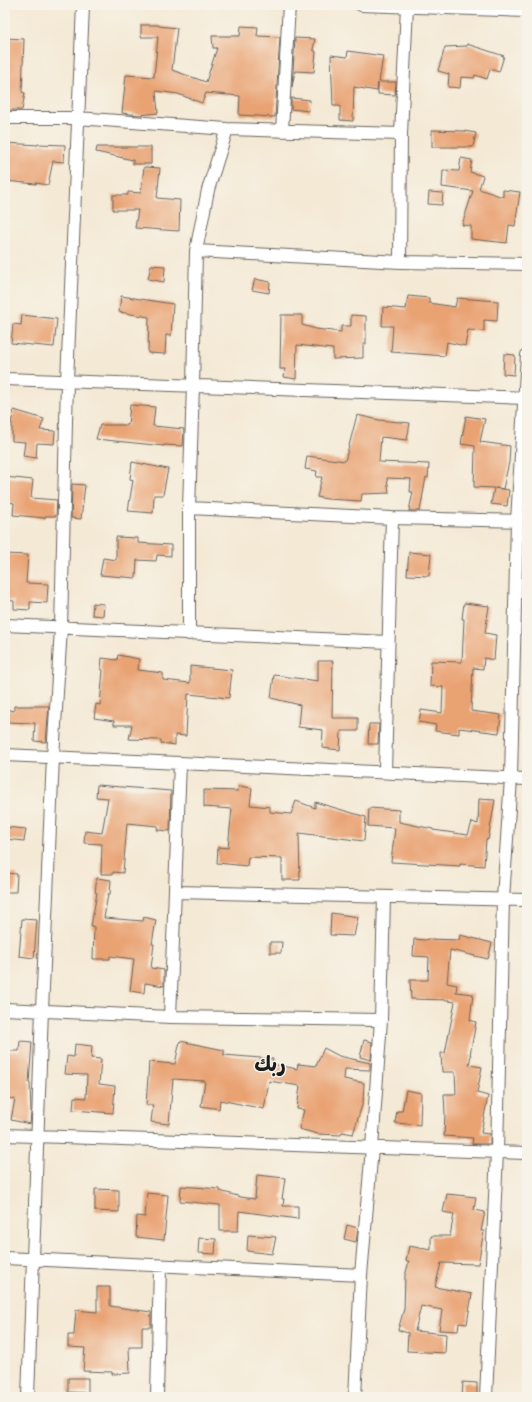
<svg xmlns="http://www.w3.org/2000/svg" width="532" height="1402" font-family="Dekko,'Playpen Sans Arabic',sans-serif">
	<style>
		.building { fill: #e9a272 }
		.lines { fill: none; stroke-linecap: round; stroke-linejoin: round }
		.street-casing { stroke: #68645d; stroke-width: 14 }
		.street { stroke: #fff; stroke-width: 12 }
		.labels { text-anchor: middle; stroke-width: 3; stroke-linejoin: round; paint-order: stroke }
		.town-label { font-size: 20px; font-weight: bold; fill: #1c1c1c; stroke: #f7f3e8 }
	</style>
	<rect width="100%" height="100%" fill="#f7f3e8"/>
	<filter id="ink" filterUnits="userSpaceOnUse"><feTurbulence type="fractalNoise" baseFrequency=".025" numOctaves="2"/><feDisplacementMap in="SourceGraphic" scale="8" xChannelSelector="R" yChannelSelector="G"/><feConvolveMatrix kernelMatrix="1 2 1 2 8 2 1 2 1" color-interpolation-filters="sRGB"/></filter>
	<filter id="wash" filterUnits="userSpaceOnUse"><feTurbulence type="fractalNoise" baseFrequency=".012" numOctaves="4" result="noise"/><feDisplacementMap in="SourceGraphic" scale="16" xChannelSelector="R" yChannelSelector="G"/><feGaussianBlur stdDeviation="0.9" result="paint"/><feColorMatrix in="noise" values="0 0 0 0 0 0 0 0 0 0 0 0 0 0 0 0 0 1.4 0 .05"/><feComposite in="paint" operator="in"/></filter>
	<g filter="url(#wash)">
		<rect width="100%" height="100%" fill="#f4e9d5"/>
		<g id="blocks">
			<path class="building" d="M141,25H159V26L177,28L172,70L206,82L217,48H213L212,36H240L241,26L258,27L257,36L280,37L275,117L239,115L240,96L206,93L202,103L178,94L156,91L158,113L140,115L122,113L126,75L154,77L158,37H141Z
				M5,38L24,39L22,92L25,93L22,110H5Z
				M295,38L315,39L313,50H315V52H316L314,72L295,71L292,87Z
				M467,44L504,56L499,72L490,69L487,79L475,75L474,78L461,77L460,88L448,87L449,74L438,71L445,47L467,46Z
				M348,51L383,56L379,82H396L395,95L378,94V83L377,91L354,87L353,121L340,120V106H333L331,55L347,57Z
				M291,98L310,100L309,111L291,109Z
				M432,130L464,131L476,133L473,147H432Z
				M5,143L38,145V144L65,145L64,162L53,161L48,185L36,183V184L5,181Z
				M97,147H151V164H133V160L96,152Z
				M461,158L472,160L470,172L483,176L479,189L503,197V190L520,192L515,226L509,225L507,243L471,239V226L462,225L473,191L442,187L443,170L459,171Z
				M144,167L160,168L157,198L180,200L179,231L135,228L138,210H113V195H128V192L141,193Z
				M429,192L443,193L442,205L428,204Z
				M151,265L165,266L164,282L148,279Z
				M255,279L270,282L269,293L252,290Z
				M121,296L173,304L171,336L166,335L165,354L148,353L149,317L119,312Z
				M408,296L429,298V303L455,307L457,298L498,301L497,321L484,320V331L468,330L465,346L447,342L445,356L391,352L393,326H382L383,307L406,309Z
				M22,315L57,319L54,347L11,343L13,324L21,325Z
				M281,315H302V325L316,329L341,332V326H351V315L366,316V344H363V358L333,359V349L297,345L296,379L284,377L285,369H280Z
				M504,354L515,355L514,375L503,374Z
				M130,405L155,407L153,426L184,429L183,446L164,445V446L96,439L100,425H128Z
				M14,410L44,419L40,430L55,431L54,444L37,443L36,458L23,456L25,442L12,441V423H11Z
				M357,415L379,420L410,423L407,440L381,437L379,462L429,464L428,478L426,477L420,511H409L413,492H410L411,479L387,478L389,493L362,494L361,501L327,499L317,497L322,477H316L317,471L305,469L307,456L345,461Z
				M466,416L485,419L480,442L510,446L509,462L503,489L495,488L509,490L507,506L491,504L494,488L474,487L475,446L461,444Z
				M132,462L168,469L163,495H154L153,513L128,511L133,480L130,479Z
				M5,477L33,480L31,498L57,500L56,516H45V518L13,515L14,503L5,501Z
				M72,484L85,485L81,519L71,518Z
				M116,537L138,538V543L171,545V556L157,555L156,561L137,560L136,578L100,575L103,558L116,560Z
				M409,552L431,554L429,576L407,575Z
				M5,554L28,555L26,583L48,584L47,603L30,602V610L14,609V601L5,600Z
				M93,603L104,604L103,616L92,615Z
				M464,603L489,606L485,633L496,635L494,660L484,658L483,669L473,668L471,711L501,715L499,733L459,728V734L435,731L436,725L419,722L421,710L442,713L443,687L430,686L431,661L462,662L464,619H462Z
				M118,655L139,659L138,670L163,673V680L190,683V666L232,670L229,698L188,694L186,736L175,735V745L161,743V740L129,739L132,725H114V721L94,718L96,704L100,705L103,670L101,669L102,658L117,660Z
				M318,661H333L332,718H358V731H341L340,750L322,748L323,730L298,727L300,705L271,698L274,675L318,681Z
				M14,706H49L46,742L34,741L35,723L5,722V709L14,711Z
				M369,724H379L378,744H368Z
				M97,785L171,791L170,831L157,830L158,826L127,823L123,873L113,872V874H101L102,844L84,843L85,831L102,833L108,798L96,797Z
				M239,786L252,788L250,805L270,807V812L291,814L296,801L315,808V802L366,817L364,841L299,833L300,880H282V858L248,857L247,866L217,863L218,847L228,848L232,809L204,807V790L238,791Z
				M479,799L495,800L488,840L486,839L484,866L460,864V866L391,862L395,828L368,826L369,808L399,810V822L433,829V830L468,835L472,822L478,824Z
				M5,827L26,829L24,841L5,839Z
				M5,873L17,874L16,892H5Z
				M97,878L111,880L110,894H108L104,918L143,921L144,917L156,920L152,944H154L151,968L164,970V986L145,983L144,993L130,991L134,959L110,956V959H93L94,927L91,926L97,893L95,892Z
				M331,913L358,917L354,936L330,935Z
				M22,919L37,920L34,958L19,956Z
				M460,935L492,943L488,959L450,950L447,983L457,985L456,992L473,994L470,1020L476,1022L470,1055H471L469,1065L482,1067L477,1093L488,1096L481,1133L490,1134V1144H472L473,1138L444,1136L445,1114L444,1094H456L455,1072H442L441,1053H445L455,1002L449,1001V1000L411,999L410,980H428L429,957L413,956L414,939L426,940L427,939L459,940Z
				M270,942H282L281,953H270Z
				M364,1040L372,1042L371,1060L360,1057Z
				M20,1041L32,1042L29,1083H30L31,1112L30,1124L11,1120L15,1099L5,1098V1051H19Z
				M180,1041L224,1050V1055L273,1059L272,1064L297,1069L298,1064L316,1066L324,1048L339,1056L370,1063V1070L345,1069L344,1079L364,1083L363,1102L353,1134L342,1132L341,1135L318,1134L299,1129L304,1110L297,1109L300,1086L269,1081L264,1109L220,1100L219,1109L201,1106L205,1081L173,1079L169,1124L151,1122L153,1105H146L149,1062L175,1064Z
				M75,1044L92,1046L91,1058L101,1059L99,1084L115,1086L113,1113L73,1110L74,1097L86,1098L87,1075L65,1074L67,1056L74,1057Z
				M406,1090L421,1093L420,1125L395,1123L397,1111H402Z
				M257,1175L285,1178L282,1199H284L283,1206H298V1219L239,1211L238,1231H220V1205L180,1201L181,1186L220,1189V1191L241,1197L255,1199Z
				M95,1189L119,1190V1212L95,1211Z
				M147,1193L168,1195L164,1240L136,1237L137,1216L145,1217Z
				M447,1194L476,1197L474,1210L485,1212L481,1231H484L478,1264L441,1263L435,1287L472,1294L467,1324L459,1323L458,1331L439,1330L442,1310L421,1306L415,1331L446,1334L445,1353L407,1351L408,1333L398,1330L404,1309L405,1276L409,1261H406L409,1246L431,1250V1236H450L454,1214L443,1212Z
				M347,1225L358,1228L356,1242L344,1239Z
				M248,1235L276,1237L272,1254L247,1251Z
				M199,1238L216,1239L215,1254L198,1253Z
				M97,1287H110V1306L151,1312V1327H142V1347H129L130,1373L112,1374V1372L83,1371L85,1348L68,1347V1335H74L76,1310L97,1312Z
				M68,1378H88V1393L68,1392Z
				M463,1382L477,1383V1397H462Z"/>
		</g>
	</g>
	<g filter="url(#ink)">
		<use href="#blocks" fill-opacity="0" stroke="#68645d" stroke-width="1"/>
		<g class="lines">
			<g class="street-casing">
				<path id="street" d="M361,5L527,11
					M5,118H77L227,129L401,134
					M282,131L289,5
					M196,251L400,262L527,264
					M400,262L401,134L407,7
					M5,379L527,398
					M189,508L392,518L527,521
					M5,625L388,642
					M189,634V508L193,386L196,251L208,190L227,129
					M5,755L527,779
					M385,772L392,518
					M176,892L527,900
					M5,1009L170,1017L381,1020
					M170,1017L180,763
					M5,1135L527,1153
					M5,1258L361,1275
					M28,1397L42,1010L53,757L61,628L67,381L83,5
					M157,1397L160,1266
					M355,1397L361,1275L372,1148L381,1020L384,897
					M486,1397L497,1152L503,899L511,778L517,521L527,355"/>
			</g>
			<use href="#street" class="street"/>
		</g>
	</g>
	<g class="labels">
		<g class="town-label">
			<text x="270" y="1071">ربك</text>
		</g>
	</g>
	<rect width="532" height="1402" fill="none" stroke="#f7f3e8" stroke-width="20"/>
</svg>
